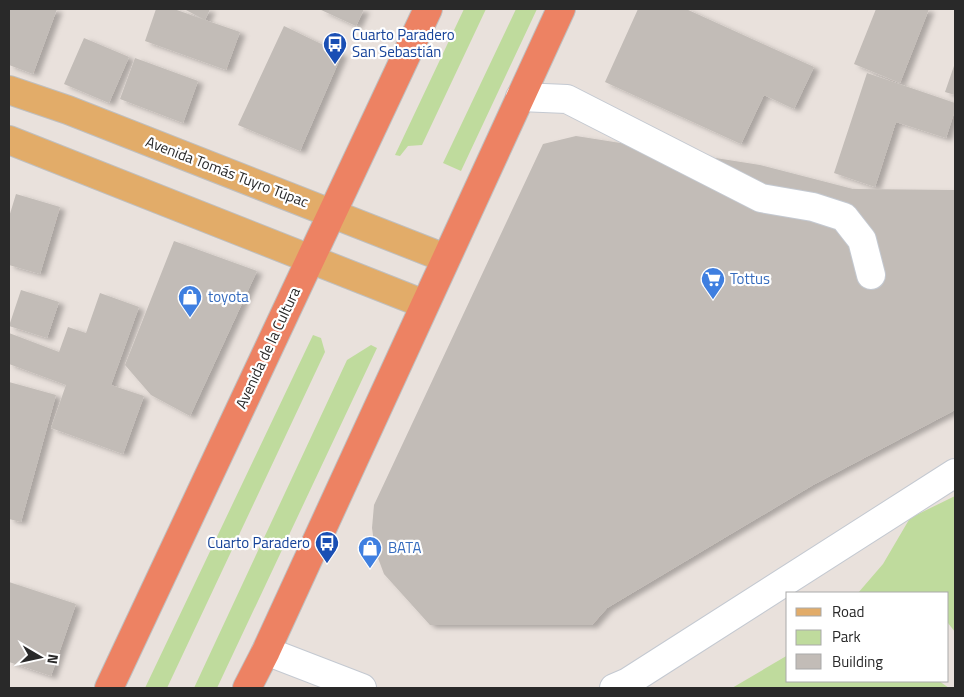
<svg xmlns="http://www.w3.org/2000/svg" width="964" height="697" font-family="'Titillium Web',sans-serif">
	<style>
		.green { fill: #bfdb9d }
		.building { fill: #c2bcb7; filter: url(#shadow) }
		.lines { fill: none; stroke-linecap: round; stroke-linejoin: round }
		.minor-casing { stroke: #c4c9d1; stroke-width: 30 }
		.major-casing { stroke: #bfbfbf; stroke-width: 30 }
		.highway-casing { stroke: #bfbfbf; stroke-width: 30 }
		.minor { stroke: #fff; stroke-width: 28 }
		.major { stroke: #e2ac69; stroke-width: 28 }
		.highway { stroke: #ed8263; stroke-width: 28 }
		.labels { text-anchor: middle; stroke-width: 4.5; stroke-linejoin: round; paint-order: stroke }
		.transit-label { font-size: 15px; fill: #164399; stroke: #fff; text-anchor: start }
		.street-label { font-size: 15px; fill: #292929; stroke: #fff }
		.shop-label { font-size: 15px; fill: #366cbe; stroke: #fff; text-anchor: start }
	</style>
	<defs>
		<filter id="shadow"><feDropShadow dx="5.5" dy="3" stdDeviation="2.5" flood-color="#0004"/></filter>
	</defs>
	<rect width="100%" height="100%" fill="#e9e1dc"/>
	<path class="green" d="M464,9H486L422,145L408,146L400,156L395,155Z
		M516,9H537L461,171L443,163Z
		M313,335L321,338L325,352L167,688H145Z
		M371,345L377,348L217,688H194L347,360Z
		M955,496V632L948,623V593H858L883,564L910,518Z
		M788,655V681H939L949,688H732Z"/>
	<path class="building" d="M9,9H57L33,74L9,65Z
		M156,9H174L205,20L184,9H210L205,20L240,32L226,70L145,41Z
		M319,9H364L356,26Z
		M638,9H686L814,67L794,109L764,95L741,144L605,82Z
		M876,9H929L900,83L854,64Z
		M284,26L342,54L300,151L238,125Z
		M84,38L129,57L109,103L64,84Z
		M135,58L198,81L183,123L120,99Z
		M955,63V95L945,92Z
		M867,73L955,103V110L946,138L896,122L875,187L834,173Z
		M576,136L760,165L853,189L955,190V410L813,485L607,608L592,625H430L384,574L375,550L372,528L374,505L543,144Z
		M16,194L60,207L40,274L9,265V217Z
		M174,241L257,271L190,416L151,395L125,365Z
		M21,290L59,302L47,338L9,326Z
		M100,293L139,307L111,385L144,396L123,454L51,428L66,385L9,364V333L59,352L68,327L86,333Z
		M9,382L56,395L21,522L9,519Z
		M9,582L76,604L51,676L9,662Z"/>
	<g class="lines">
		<g class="minor-casing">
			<path id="minor" d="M520,97L567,99L761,198L813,207L844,217L862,240L871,275
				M266,651L362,688
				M614,688L628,682L955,473"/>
		</g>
		<g class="major-casing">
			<path id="major" d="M9,90L68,110L445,258
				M9,140L424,304"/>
		</g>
		<g class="highway-casing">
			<path id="highway" d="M109,688L428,9
				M247,688L266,651L561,9"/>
		</g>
		<use href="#minor" class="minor"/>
		<use href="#major" class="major"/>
		<use href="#highway" class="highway"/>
	</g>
	<defs>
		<g id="bus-pin" transform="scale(1.25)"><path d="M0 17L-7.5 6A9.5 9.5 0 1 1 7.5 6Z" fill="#1a4fb4" stroke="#fff"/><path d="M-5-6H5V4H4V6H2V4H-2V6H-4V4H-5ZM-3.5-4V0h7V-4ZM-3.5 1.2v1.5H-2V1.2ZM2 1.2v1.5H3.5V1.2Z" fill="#fff"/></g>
		<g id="supermarket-pin" transform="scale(1.25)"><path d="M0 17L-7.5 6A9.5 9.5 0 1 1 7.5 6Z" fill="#3f7fe0" stroke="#fff"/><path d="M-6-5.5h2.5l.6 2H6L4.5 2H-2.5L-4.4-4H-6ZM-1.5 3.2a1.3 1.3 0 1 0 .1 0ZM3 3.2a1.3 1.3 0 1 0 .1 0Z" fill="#fff"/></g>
		<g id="shop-pin" transform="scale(1.25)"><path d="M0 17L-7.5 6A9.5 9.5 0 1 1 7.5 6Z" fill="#3f7fe0" stroke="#fff"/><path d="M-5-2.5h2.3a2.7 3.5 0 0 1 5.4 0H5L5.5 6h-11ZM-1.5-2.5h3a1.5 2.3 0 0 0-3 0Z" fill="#fff"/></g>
	</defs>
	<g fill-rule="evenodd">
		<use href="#bus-pin" x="335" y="44"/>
		<use href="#supermarket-pin" x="713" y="279"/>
		<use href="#shop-pin" x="190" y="297"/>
		<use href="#bus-pin" x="327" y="543"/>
		<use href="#shop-pin" x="370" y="548"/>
	</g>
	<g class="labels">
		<g class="transit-label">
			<text x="352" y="40">Cuarto Paradero<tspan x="352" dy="17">San Sebastián</tspan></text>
			<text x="310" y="548" text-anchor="end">Cuarto Paradero</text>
		</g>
		<g class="street-label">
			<text transform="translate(227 172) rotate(21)" y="5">Avenida Tomás Tuyro Túpac</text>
			<text transform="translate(268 348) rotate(-65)" y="5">Avenida de la Cultura</text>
		</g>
		<g class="shop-label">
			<text x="730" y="284">Tottus</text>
			<text x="208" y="302">toyota</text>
			<text x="388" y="553">BATA</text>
		</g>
	</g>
	<rect width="964" height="697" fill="none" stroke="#292929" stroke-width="20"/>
	<rect x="786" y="592" width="162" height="90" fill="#ffffff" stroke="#a9a9a9"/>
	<rect x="796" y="608" width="25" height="8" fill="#e2ac69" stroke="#a9a9a9"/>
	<text x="832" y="617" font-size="15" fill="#292929">Road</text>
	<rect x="796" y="630" width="25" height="15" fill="#bfdb9d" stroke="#a9a9a9"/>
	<text x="832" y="642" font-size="15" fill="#292929">Park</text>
	<rect x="796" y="654" width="25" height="15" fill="#c2bcb7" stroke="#a9a9a9"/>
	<text x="832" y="667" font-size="15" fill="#292929">Building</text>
	<g transform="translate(40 657) rotate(99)" stroke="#ffffff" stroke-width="4" paint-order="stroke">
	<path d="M0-4L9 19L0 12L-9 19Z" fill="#292929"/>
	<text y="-8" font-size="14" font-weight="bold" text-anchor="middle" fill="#292929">N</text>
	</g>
</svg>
